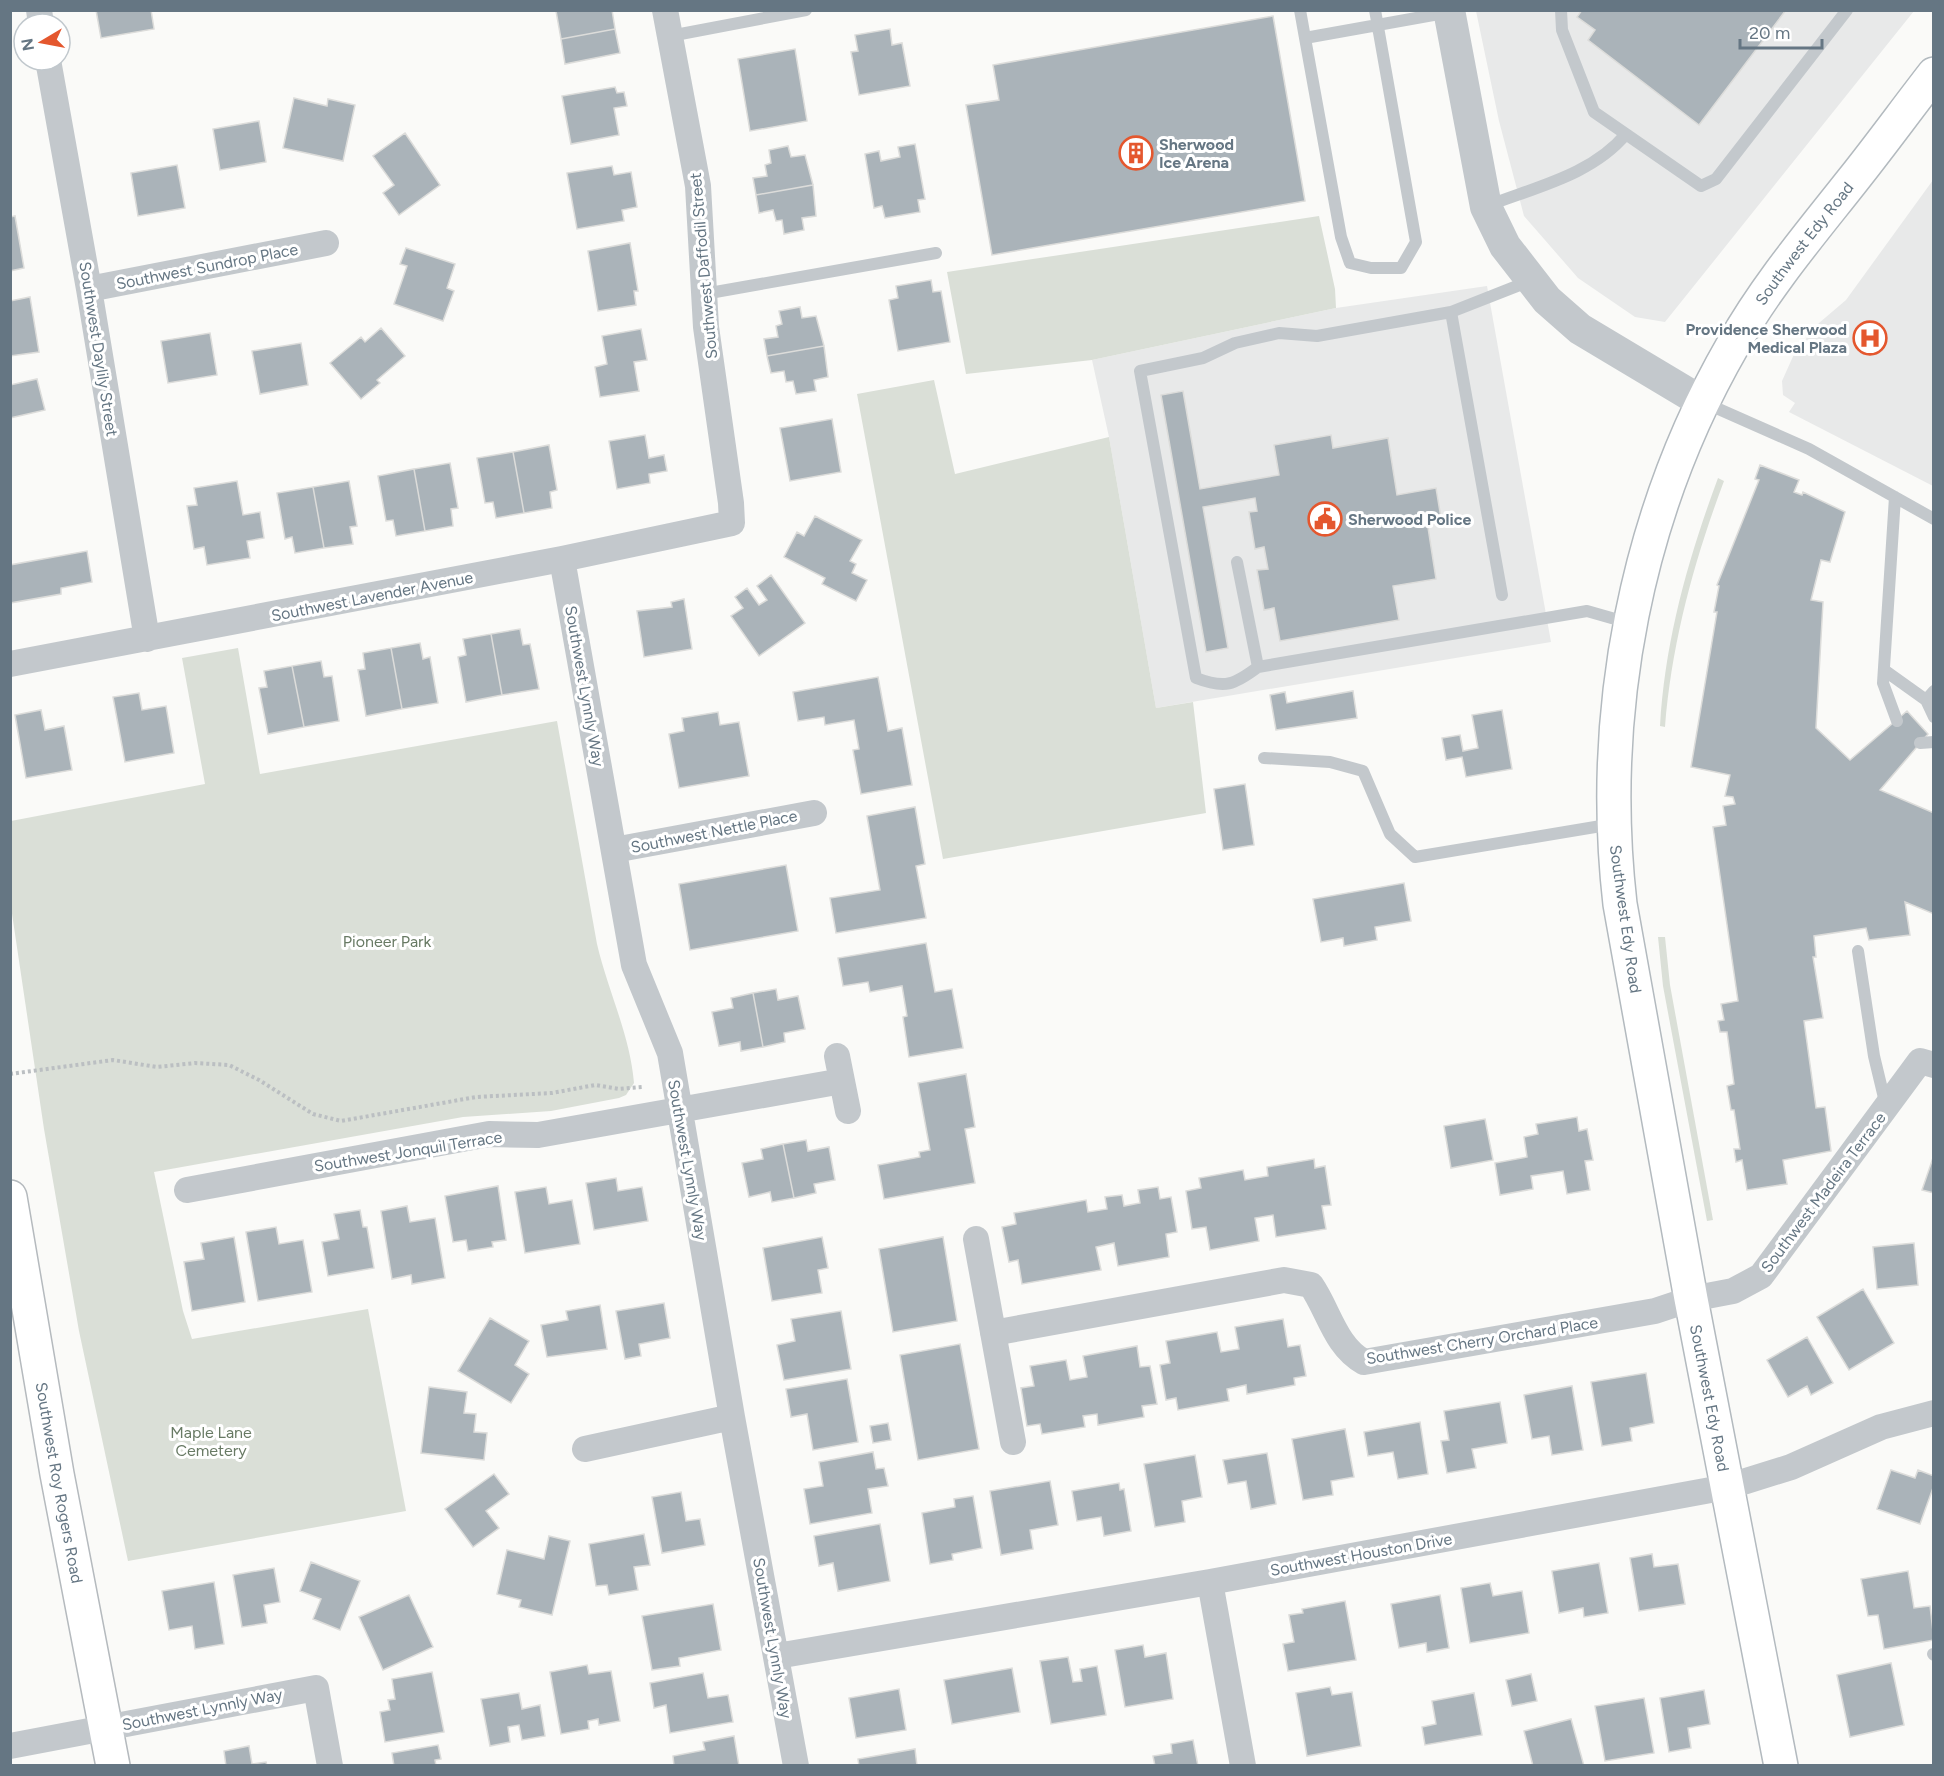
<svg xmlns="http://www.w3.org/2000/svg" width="1944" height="1776" font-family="Figtree,sans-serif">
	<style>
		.built { fill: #e8e9e9 }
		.green { fill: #dadfd7 }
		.building { fill: #aab3b9; stroke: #dcdcda; stroke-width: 1.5 }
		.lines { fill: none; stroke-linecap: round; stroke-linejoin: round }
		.secondary-casing { stroke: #b3babf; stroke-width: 36 }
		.primary-casing { stroke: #b5babe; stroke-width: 36 }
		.path { stroke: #bbbfc2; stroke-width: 4; stroke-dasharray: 3 3; stroke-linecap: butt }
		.service { stroke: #c3c8cc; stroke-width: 12 }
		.minor { stroke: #c3c8cc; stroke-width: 26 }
		.tertiary { stroke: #c3c8cc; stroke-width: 32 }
		.secondary { stroke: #fff; stroke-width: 33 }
		.primary { stroke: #fff; stroke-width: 33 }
		.labels { text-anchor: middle; stroke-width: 6; stroke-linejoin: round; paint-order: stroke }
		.poi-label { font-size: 16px; font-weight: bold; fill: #657683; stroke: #fff; text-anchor: start }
		.street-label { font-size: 16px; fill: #657683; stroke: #fff }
		.park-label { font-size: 16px; fill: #687a64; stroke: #fff }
	</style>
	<rect width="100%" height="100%" fill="#fafaf8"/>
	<path class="built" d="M1476,11H1914L1665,322L1635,317L1578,278L1524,216L1499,121Z
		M1933,180V486L1789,412L1795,403L1783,395L1782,381L1795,352L1819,323L1846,300Z
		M1487,286L1551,642L1156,708L1109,437L1092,360L1336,308Z"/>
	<path class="green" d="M1319,216L1335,289L1336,308L1092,360L966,374L947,272Z
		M934,380L955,474L1109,437L1156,708L1193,702L1206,813L943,859L857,394Z
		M1718,478L1724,481C1694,561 1672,641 1665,727L1660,726C1665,640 1688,559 1718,478Z
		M238,648L260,774L557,721L597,944C608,991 630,1035 634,1083L626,1095L619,1098L551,1111L463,1117L154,1172L183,1311L192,1339L368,1309L406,1511L128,1561L79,1331L44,1129L11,907V821L205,784L182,658Z
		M1658,937H1665L1670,985L1713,1220L1707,1221L1663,986Z"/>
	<path class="building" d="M96,10H151L154,29L101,38Z
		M612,10L615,29L561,39L556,11Z
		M1582,10H1786L1699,125L1588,40L1595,30L1577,17Z
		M1273,16L1305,201L992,255L966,105L999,100L993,65Z
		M615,29L620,53L565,64L561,39Z
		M890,29L892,45L902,43L910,86L859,95L851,52L858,51L855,35Z
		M795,49L807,121L750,131L738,59Z
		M615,87L617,93L624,92L627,106L614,108L619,135L571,144L562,96Z
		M294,98L327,106L328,99L355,105L343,161L283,148Z
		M259,121L266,162L220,170L213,129Z
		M405,133L440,185L399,215L383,193L394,185L373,156Z
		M915,144L925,199L918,200L920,212L885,218L882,206L874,208L865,154L879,151L881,161L900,157L898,147Z
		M788,146L791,157L805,155L813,185L756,195L753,178L767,176L765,165L771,163L769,150Z
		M177,165L185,208L138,216L131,173Z
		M612,166L614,175L631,172L637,207L622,210L624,221L577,229L567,173Z
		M813,185L816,216L802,218L804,230L784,234L782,220L776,221L773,210L759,213L756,195Z
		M15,216L24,268L10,271V217Z
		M630,243L638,291H634L636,305L598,311L588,251Z
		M406,248L455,264L447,288L454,291L443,321L394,304L407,266L400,264Z
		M931,280L933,292L941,291L950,342L898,351L889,300L898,298L896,286Z
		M30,297L39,352L10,356V301Z
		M800,307L802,318L816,316L824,346L767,356L764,339L778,337L776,326L782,324L779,311Z
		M381,328L405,356L377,380L380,383L361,399L330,363L361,337L365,342Z
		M641,329L647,360L634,362L639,391L600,397L595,367L607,364L602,336Z
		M210,333L217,375L168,383L161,341Z
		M301,343L308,385L260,394L252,351Z
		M824,346L828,377L814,380L816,391L796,394L793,381L786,382L784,371L771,373L767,356Z
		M37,379L45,410L10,418V385Z
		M1183,391L1200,489L1279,475L1274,445L1331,435L1333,448L1388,438L1397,495L1436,488L1441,518L1427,521L1436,579L1393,586L1399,620L1280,641L1274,608L1264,610L1257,570L1268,569L1264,547L1255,549L1249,512L1257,511L1255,498L1203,507L1228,648L1206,652L1161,395Z
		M832,419L841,472L790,481L780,428Z
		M645,435L649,458L664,455L667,471L649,474L650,483L617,489L609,441Z
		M549,445L557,490L550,492L552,508L524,513L513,452Z
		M513,452L524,513L496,518L493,502L485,503L477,458Z
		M450,463L458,508L451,509L453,526L425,531L414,469Z
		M1760,465L1799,480L1794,492L1802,495L1803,492L1845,512L1830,562L1821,560L1811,600L1823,602L1816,728L1850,760L1907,711L1928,734L1880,790L1934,813V914L1905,902L1910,935L1869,940L1866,928L1814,936L1816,957H1813L1823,1018L1804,1021L1816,1108L1825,1107L1831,1151L1783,1160L1787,1184L1747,1190L1742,1160L1736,1162L1734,1149H1740L1734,1110H1731L1727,1086L1734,1084L1727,1032H1720L1718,1021L1724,1020L1721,1004L1738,1001L1713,827L1726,825L1723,806L1735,804L1733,797L1725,796L1730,775L1691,767L1717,612H1714L1719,586L1717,585L1759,480L1755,479Z
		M414,469L425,531L396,536L393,520L386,521L378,476Z
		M237,481L243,515L260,512L264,538L247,541L250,558L207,565L204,547L194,549L187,506L197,505L194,488Z
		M349,481L357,526L350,527L353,544L324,548L313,487Z
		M313,487L324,548L295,553L292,537L285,539L277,493Z
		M815,516L862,540L850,561L856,564L852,573L867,580L856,601L822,584L825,578L784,557L797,532L804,536Z
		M87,551L92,582L61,588V594L10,603V565Z
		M771,575L805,623L759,656L731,616L743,608L735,597L747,588L759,605L767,600L757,586Z
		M684,599L692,649L644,657L637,611L672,607L671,602Z
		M520,629L523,645L530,644L539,689L502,695L491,634Z
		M491,634L502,695L466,702L458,657L466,655L463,639Z
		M420,643L423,659L430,657L438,703L402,709L391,648Z
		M391,648L402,709L366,716L358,670L365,669L363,653Z
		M321,661L324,677L332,676L339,721L304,727L292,666Z
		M292,666L304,727L268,734L259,688L267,687L264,671Z
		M878,677L888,731L902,728L912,785L861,794L853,750L859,749L854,720L825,725L824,717L798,721L793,692Z
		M1353,691L1357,718L1276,730L1270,695L1285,692L1287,703Z
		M139,693L142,710L166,706L174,753L125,762L113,697Z
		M41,710L45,730L64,726L72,770L26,778L15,715Z
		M1502,710L1512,769L1466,777L1462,757L1446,760L1442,738L1460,735L1463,751L1478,748L1472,715Z
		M718,712L720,725L739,722L749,776L679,788L669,734L684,731L682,718Z
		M1245,784L1254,845L1223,850L1214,789Z
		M915,807L925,864L916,866L926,918L836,933L830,898L880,890L867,816Z
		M786,865L798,931L690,950L679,884Z
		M1404,883L1411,921L1375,927L1377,940L1344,946L1343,938L1321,942L1313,899Z
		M926,943L935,992L952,989L963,1048L909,1057L903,1017L907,1016L902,986L870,992L868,982L843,986L838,958Z
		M776,989L778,1000L798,996L805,1029L784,1033L785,1042L763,1047L753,993Z
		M753,993L763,1047L741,1051L740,1042L719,1046L712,1012L733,1008L731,998Z
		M966,1074L975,1127L965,1129L975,1183L884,1199L878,1165L920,1157L919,1152L930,1150L918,1083Z
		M1577,1117L1579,1131L1587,1129L1593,1160L1585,1161L1590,1190L1567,1194L1563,1171L1531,1176L1533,1189L1500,1195L1495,1163L1527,1157L1524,1137L1538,1134L1536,1124Z
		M1485,1119L1493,1160L1451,1168L1444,1126Z
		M806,1140L808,1151L829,1147L835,1180L814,1184L816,1193L794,1198L783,1144Z
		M783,1144L794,1198L772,1202L770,1192L749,1197L742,1163L763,1159L761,1149Z
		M1934,1155V1193L1922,1190Z
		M1314,1159L1315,1168L1325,1166L1331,1205L1322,1206L1326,1229L1276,1237L1273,1215L1255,1218L1259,1241L1210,1250L1206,1227L1192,1229L1186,1191L1201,1188L1199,1178L1243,1170L1245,1180L1268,1176L1267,1167Z
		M616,1178L618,1191L642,1187L648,1221L594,1230L586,1183Z
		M498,1186L506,1240L492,1242L493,1247L468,1251L466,1240L453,1242L445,1196Z
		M546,1187L549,1204L572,1200L580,1244L525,1253L515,1192Z
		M1158,1187L1160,1199L1171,1197L1177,1232L1166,1234L1169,1257L1118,1266L1114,1243L1096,1247L1101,1270L1022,1284L1018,1260L1009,1262L1002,1227L1016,1224L1014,1213L1086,1200L1088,1212L1107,1209L1105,1197L1122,1195L1124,1206L1140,1203L1138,1190Z
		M407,1206L410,1222L435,1218L445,1278L412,1284L411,1275L392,1279L381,1211Z
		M360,1210L363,1227H367L374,1268L328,1276L322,1242L339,1239L334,1214Z
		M276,1227L279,1244L303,1240L312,1292L258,1301L246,1232Z
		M234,1237L245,1302L192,1311L184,1262L204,1259L201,1243Z
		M822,1237L828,1268L818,1270L822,1293L772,1301L763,1248Z
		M943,1237L957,1321L893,1332L879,1249Z
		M1914,1243L1918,1285L1877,1289L1873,1247Z
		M1863,1289L1894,1343L1849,1370L1817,1317Z
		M664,1303L670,1338L639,1344L641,1356L625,1359L616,1311Z
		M600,1305L607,1349L547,1357L541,1325L568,1320L566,1311Z
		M841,1311L851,1369L784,1380L777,1345L795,1341L791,1319Z
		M490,1318L529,1341L515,1365L529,1374L511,1403L458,1371Z
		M1283,1319L1288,1347L1300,1345L1306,1376L1294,1378L1295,1385L1247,1394L1246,1385L1227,1389L1229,1401L1178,1410L1176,1398L1166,1400L1160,1365L1170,1363L1166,1341L1217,1332L1221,1352L1239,1349L1235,1327Z
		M1807,1337L1833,1383L1811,1395L1807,1386L1788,1397L1767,1360Z
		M960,1344L979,1449L918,1460L900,1355Z
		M1137,1346L1140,1367L1150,1366L1157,1404L1142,1406L1144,1417L1098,1425L1097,1414L1083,1416L1085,1427L1042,1434L1040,1424L1027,1426L1021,1388L1034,1386L1030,1366L1066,1360L1070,1380L1087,1377L1083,1356Z
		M1646,1373L1654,1423L1630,1428L1632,1441L1602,1446L1591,1382Z
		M847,1379L858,1442L813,1450L807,1414L791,1417L786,1389Z
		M1572,1386L1583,1450L1552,1455L1549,1436L1532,1439L1524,1395Z
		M429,1387L467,1392L464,1413L476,1414L474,1432L487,1433L484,1460L421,1453Z
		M1500,1402L1507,1443L1472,1449L1476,1468L1447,1473L1441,1441L1449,1440L1444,1411Z
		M1420,1422L1428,1474L1398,1479L1393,1452L1368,1456L1364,1432Z
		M888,1423L891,1440L873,1443L870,1426Z
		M1345,1429L1354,1477L1331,1481L1333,1495L1303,1500L1292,1439Z
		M873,1452L876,1469L884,1468L888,1486L868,1489L872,1513L810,1524L804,1489L823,1486L819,1462Z
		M1267,1453L1276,1504L1251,1509L1246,1481L1228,1484L1223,1460Z
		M1195,1455L1202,1497L1182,1501L1185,1522L1155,1527L1144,1464Z
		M1891,1470L1915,1478L1918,1470L1934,1476V1485L1920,1524L1877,1509Z
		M494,1474L509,1494L486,1511L499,1528L473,1547L445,1509Z
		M1050,1481L1058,1525L1030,1530L1033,1549L1001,1555L990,1491Z
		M1119,1483L1120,1490L1124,1489L1131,1531L1104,1536L1101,1517L1077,1521L1072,1491Z
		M681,1492L686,1521L700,1519L705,1545L662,1553L652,1497Z
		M973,1496L982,1548L952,1554L953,1560L930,1564L922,1513L955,1507L954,1499Z
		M880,1524L890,1581L838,1591L833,1563L819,1566L814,1536Z
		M644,1534L650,1565L634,1567L638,1590L609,1595L607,1585L596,1586L589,1544Z
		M549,1536L570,1541L552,1615L519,1607L521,1600L497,1594L507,1550L544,1559Z
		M1652,1554L1654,1567L1678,1564L1685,1604L1639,1611L1630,1558Z
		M311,1562L360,1581L340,1630L313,1619L321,1599L300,1591Z
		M1599,1563L1608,1613L1584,1617L1583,1608L1559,1613L1552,1571Z
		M274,1568L280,1602L264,1605L267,1623L242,1627L233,1575Z
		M1908,1571L1914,1608L1930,1606L1934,1640L1884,1649L1878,1615L1868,1616L1861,1579Z
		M214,1582L224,1644L195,1649L192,1626L169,1630L162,1591Z
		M1490,1583L1493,1596L1522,1591L1529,1633L1470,1643L1461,1588Z
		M409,1595L433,1647L383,1670L359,1617Z
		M1440,1595L1449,1648L1427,1652L1426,1643L1399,1648L1391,1604Z
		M1345,1601L1356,1660L1288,1671L1283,1644L1294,1642L1289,1615L1303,1613L1302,1609Z
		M713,1604L721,1650L679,1658L680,1666L652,1670L642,1616Z
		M1143,1645L1145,1657L1166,1653L1173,1699L1125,1707L1115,1650Z
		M1068,1657L1073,1682L1082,1681L1080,1669L1097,1666L1106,1715L1051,1724L1040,1661Z
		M1891,1663L1904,1725L1850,1737L1837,1675Z
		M587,1665L589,1674L611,1671L620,1721L599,1725L598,1719L588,1721L589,1729L561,1734L550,1672Z
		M1012,1668L1020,1712L952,1724L944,1680Z
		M432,1672L444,1732L385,1742L380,1712L390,1710L388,1700L395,1699L392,1679Z
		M703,1673L708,1698L728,1695L733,1722L670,1733L666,1705L654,1708L650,1683Z
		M1531,1674L1537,1701L1512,1706L1506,1680Z
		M1330,1687L1332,1695L1352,1692L1361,1746L1307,1756L1296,1693Z
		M899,1689L906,1730L856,1738L849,1698Z
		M1704,1690L1710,1724L1688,1728L1691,1748L1669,1752L1660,1698Z
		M519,1693L522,1709L540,1705L545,1736L522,1740L519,1725L508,1727L510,1742L490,1746L481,1699Z
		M1474,1693L1482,1735L1425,1745L1422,1727L1436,1724L1432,1701Z
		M1644,1698L1654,1753L1605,1761L1595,1706Z
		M1571,1719L1584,1766H1533L1524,1731Z
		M734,1736L739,1766H674L673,1756L705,1750L703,1742Z
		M1193,1740L1198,1766H1155L1153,1756L1172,1753L1171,1744Z
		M438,1745L441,1759L435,1760L436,1766H394L392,1753Z
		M249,1746L252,1764L266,1762L267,1766H226L224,1751Z
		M915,1749L917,1766H859L858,1759Z"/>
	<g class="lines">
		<g class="secondary-casing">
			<g id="secondary">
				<path id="s1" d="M1781,1766L1691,1299L1620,904C1598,712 1636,513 1733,345C1766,286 1811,233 1852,181C1880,146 1906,110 1934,74"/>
			</g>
		</g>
		<g class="primary-casing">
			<g id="primary">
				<path id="s2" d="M10,1197L57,1474L113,1766"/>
			</g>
		</g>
		<path class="path" d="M10,1074L113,1060L157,1067L195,1063L229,1065L259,1080L313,1114L341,1121L476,1097L552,1093L595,1085L619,1089L643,1087"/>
		<path class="service" d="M1300,10L1305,38L1450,12
			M1561,10L1562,30L1594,112L1701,186L1716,179L1847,10
			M670,36L806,10
			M1305,38L1341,237L1350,263L1371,268H1401L1416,242L1375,10
			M1487,206C1535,187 1592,175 1626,134
			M704,294L936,253
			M1451,312L1502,595
			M1705,403L1809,449L1934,519
			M1895,497L1883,683L1897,721
			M1237,562L1258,667L1587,611L1629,623
			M1258,667C1234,685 1225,689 1196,678L1140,371L1203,358L1235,343L1279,333L1317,336L1451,312L1530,281
			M1884,670L1926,700L1934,717
			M1926,700L1934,691
			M1920,743L1934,742
			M1264,758L1330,762L1363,771L1390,834L1415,857L1613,824
			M1858,951L1874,1056L1886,1106
			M1933,1654L1934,1655"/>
		<path class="minor" d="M39,10L41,24
			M48,60L89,289L147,639
			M89,289L326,243
			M562,559L634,965L670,1053L732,1417L796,1766
			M10,664L562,559L732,523L731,503L706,327L698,186L665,10
			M614,850L814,813
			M837,1056L848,1111
			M187,1190L489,1134L538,1135L842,1081
			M976,1239L1013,1442
			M993,1333L1284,1280L1311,1285C1329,1311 1335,1346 1364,1362L1655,1311L1691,1299L1733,1291L1761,1276L1920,1061L1934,1065
			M585,1449L732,1417
			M1210,1582L1243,1766
			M777,1656L1210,1582L1727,1487L1791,1467L1881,1427L1934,1413
			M10,1746L316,1688L330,1766"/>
		<path class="tertiary" d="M1449,10L1486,207L1505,246L1547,300L1580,329L1702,402"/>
		<use href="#secondary" class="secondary"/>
		<use href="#primary" class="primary"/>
	</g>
	<defs>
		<g id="building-ring" transform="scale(1.725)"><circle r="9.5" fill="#fff" stroke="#e4572e" stroke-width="1.5"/><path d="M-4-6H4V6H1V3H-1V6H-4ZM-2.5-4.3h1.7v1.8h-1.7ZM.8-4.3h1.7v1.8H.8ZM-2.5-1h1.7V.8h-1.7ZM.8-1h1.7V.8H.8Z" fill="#e4572e"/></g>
		<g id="hospital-ring" transform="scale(1.725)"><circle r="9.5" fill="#fff" stroke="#e4572e" stroke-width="1.5"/><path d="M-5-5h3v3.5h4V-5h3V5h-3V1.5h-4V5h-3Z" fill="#e4572e"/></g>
		<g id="civic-ring" transform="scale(1.725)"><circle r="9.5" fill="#fff" stroke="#e4572e" stroke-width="1.5"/><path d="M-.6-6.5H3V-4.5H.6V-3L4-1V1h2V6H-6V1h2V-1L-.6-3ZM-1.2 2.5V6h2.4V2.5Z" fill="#e4572e"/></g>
	</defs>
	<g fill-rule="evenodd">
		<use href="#building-ring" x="1136" y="153"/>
		<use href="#hospital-ring" x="1870" y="338"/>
		<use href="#civic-ring" x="1325" y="519"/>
	</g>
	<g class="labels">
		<g class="poi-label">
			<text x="1159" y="150">Sherwood<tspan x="1159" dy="18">Ice Arena</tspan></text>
			<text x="1847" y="335" text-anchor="end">Providence Sherwood<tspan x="1847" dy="18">Medical Plaza</tspan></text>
			<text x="1348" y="525">Sherwood Police</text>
		</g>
		<g class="street-label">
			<text dy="6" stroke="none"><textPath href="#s1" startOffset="1581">Southwest Edy Road</textPath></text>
			<text transform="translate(207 266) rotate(-11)" y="6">Southwest Sundrop Place</text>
			<text transform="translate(703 266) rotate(-95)" y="6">Southwest Daffodil Street</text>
			<text transform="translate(99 349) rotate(81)" y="6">Southwest Daylily Street</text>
			<text transform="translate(372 596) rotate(-11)" y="6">Southwest Lavender Avenue</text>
			<text transform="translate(585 686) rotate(80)" y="6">Southwest Lynnly Way</text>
			<text transform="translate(714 831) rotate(-11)" y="6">Southwest Nettle Place</text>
			<text transform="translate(1626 919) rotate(82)" y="6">Southwest Edy Road</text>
			<text transform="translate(408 1151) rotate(-9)" y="6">Southwest Jonquil Terrace</text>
			<text transform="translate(688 1160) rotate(80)" y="6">Southwest Lynnly Way</text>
			<text transform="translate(1823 1192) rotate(-53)" y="6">Southwest Madeira Terrace</text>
			<text transform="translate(1482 1340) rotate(-9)" y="6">Southwest Cherry Orchard Place</text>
			<text transform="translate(1710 1398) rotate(79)" y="6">Southwest Edy Road</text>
			<text dy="6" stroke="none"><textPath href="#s2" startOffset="290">Southwest Roy Rogers Road</textPath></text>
			<text transform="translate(1361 1554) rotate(-10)" y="6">Southwest Houston Drive</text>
			<text transform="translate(773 1638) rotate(80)" y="6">Southwest Lynnly Way</text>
			<text transform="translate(202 1709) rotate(-11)" y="6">Southwest Lynnly Way</text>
		</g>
		<g class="park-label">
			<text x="387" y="947">Pioneer Park</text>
			<text x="211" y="1438">Maple Lane<tspan x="211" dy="18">Cemetery</tspan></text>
		</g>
	</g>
	<rect width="1944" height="1776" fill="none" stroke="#657683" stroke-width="24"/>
	<g transform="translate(42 42) rotate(260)"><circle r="28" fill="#ffffff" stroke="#c1c8cd" stroke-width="1.5"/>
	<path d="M0-4.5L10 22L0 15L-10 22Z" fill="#e4572e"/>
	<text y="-9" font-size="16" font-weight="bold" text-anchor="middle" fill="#657683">N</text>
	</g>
	<path d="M1740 39v9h82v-9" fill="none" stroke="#657683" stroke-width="3"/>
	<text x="1749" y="39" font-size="18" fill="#657683" stroke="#ffffff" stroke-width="4.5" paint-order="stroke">20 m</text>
</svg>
